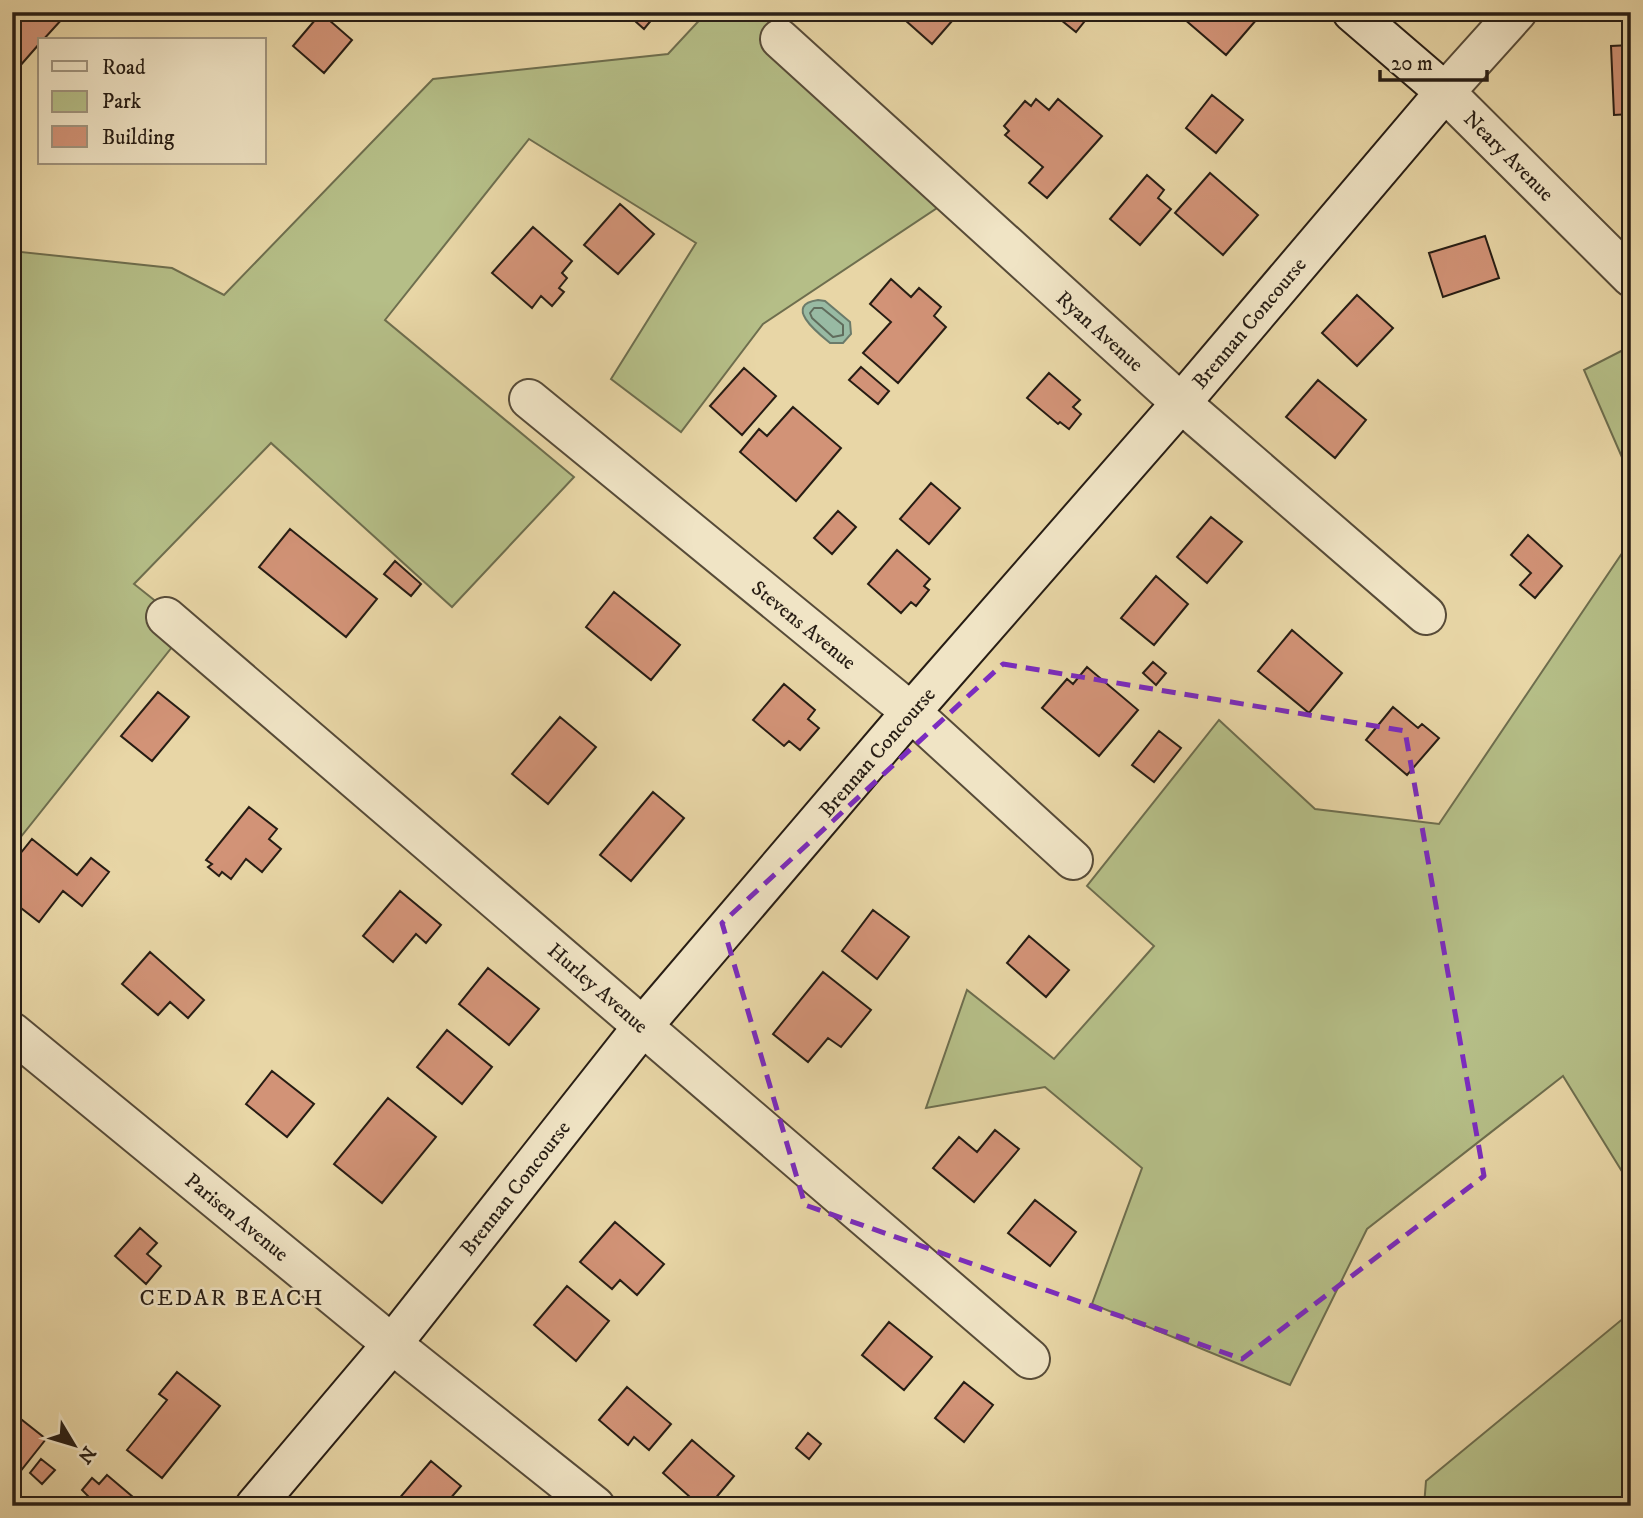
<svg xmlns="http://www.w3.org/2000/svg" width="1643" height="1518" font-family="'IM FELL DW Pica',serif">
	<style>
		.green { fill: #b5be87; stroke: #6e6e4e; stroke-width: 2 }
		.water { fill: #98baa3; stroke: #6b7b6a; stroke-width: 2 }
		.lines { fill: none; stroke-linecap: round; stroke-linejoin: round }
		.shore { stroke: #606c5c; stroke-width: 2 }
		.building { fill: #d29377; stroke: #271d14; stroke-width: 2 }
		.street-casing { stroke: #574b38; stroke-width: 42 }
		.secondary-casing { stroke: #271d14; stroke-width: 42 }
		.street { stroke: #f0e4c5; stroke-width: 38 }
		.secondary { stroke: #f0e4c5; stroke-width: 38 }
		.marked { fill: none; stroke: #7b2cbf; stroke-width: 5; stroke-dasharray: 14 9; stroke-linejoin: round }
		.labels { text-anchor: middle; stroke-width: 5; stroke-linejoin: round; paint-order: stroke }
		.street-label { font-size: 21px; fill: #271d14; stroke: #f0e4c5 }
		.neighbourhood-label { font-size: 23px; letter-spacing: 2px; fill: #271d14; stroke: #f0e4c5 }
	</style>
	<rect width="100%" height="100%" fill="#e8d6a6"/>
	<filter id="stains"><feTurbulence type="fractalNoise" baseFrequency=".00286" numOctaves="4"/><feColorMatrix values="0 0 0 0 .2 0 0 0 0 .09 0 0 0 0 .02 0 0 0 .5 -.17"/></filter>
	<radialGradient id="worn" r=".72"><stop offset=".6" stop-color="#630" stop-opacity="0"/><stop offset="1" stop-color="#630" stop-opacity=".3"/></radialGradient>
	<path class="green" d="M707,12H765L952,198L763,324L681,432L611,379L696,243L529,139L385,320L574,477L452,607L271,443L134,584L188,627L12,848V251L172,268L224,295L433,79L668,54Z
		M1631,346V478L1584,370Z
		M1631,540V1186L1563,1076L1367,1229L1290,1385L1092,1304L1142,1168L1045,1087L926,1108L967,990L1054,1059L1154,946L1087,886L1219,720L1315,809L1439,824Z
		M1631,1312V1506H1424L1426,1481Z"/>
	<path class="water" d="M818,300L825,301L850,322L851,334L843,343H830C819,334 782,305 818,300Z"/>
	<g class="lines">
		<path class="shore" d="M814,308H822L843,325V335L833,337L812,318L810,313Z"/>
	</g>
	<path class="building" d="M12,12H56L63,18L43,40H40V43L12,75Z
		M625,12H658L644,29Z
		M896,12H958L959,13L932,44Z
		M1051,12H1092L1076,32Z
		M1176,12H1249L1257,19L1226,55Z
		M321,13L352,40L324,73L293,46Z
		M1631,45V114L1614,115L1611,46Z
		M1212,95L1243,120L1216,153L1186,128Z
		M1036,99L1049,110L1058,99L1102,136L1047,198L1029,183L1043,167L1005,135L1009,131L1004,126L1025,101L1031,106Z
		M1210,173L1258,215L1223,255L1175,213Z
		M1147,175L1164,190L1158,198L1171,209L1140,245L1110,219Z
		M620,204L654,234L618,274L584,245Z
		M533,227L572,261L562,273L567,278L559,288L564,292L552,306L541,296L532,308L492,273Z
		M1485,236L1499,278L1443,297L1429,253Z
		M891,279L911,297L919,288L941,307L934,316L946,327L898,383L863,353L891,322L870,304Z
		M1357,295L1393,328L1357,366L1322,333Z
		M861,367L889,391L878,404L849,380Z
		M744,368L776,396L742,435L710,406Z
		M1049,373L1080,400L1073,407L1081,414L1069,429L1060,422L1058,424L1027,398Z
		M1318,380L1366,420L1335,458L1286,417Z
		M793,407L841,448L796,501L740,452L759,429L767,436Z
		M931,483L960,508L929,544L900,519Z
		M838,511L856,527L832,554L814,538Z
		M1211,517L1242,542L1207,583L1177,557Z
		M290,529L377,599L346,637L259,567Z
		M1528,535L1562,566L1535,598L1520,585L1531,573L1511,555Z
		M897,550L930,579L924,586L929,590L916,606L911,602L901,613L868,584Z
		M395,561L421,584L411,596L384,574Z
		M1156,576L1188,604L1154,645L1121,618Z
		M614,592L680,645L651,680L586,627Z
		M1292,630L1342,673L1309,713L1258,671Z
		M1153,662L1166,673L1156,685L1143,673Z
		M1087,667L1138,710L1099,756L1042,708L1067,679L1073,684Z
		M784,684L815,710L808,719L819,728L800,750L789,741L784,746L753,720Z
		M158,692L189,717L152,761L121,736Z
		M1393,707L1418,728L1422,724L1439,738L1407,775L1366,740Z
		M560,717L596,747L548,804L512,774Z
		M1159,731L1181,748L1154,782L1132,765Z
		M653,792L684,818L631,881L600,855Z
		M249,807L277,829L269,839L281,849L262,872L246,859L231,879L222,872L219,876L208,867L212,864L206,860Z
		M32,839L77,875L91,858L109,872L82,906L63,891L39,922L12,901V864Z
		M400,891L441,925L426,943L416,934L393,962L363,936Z
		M873,910L909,937L877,979L842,951Z
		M1029,936L1069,970L1046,997L1007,963Z
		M150,952L204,1000L188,1018L170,1002L158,1015L122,984Z
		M488,968L539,1009L509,1045L459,1004Z
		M823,972L871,1010L841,1047L828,1038L808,1062L773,1034Z
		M447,1030L492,1067L462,1104L417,1067Z
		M272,1071L314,1104L287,1137L246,1104Z
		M388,1098L436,1137L382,1203L334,1164Z
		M995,1130L1019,1149L974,1202L933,1168L959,1137L977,1152Z
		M1035,1200L1076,1232L1050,1266L1008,1233Z
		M615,1222L664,1264L637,1295L620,1280L612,1289L580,1262Z
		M140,1228L157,1243L147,1254L161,1266L146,1284L115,1256Z
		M567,1286L609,1321L576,1361L534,1325Z
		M889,1322L932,1357L904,1390L862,1355Z
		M177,1372L220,1406L162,1478L127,1450L167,1400L159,1394Z
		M964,1382L993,1405L964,1442L935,1418Z
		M627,1387L671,1424L649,1450L634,1437L628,1445L599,1420Z
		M12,1412L46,1439L19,1473L12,1467Z
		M808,1433L821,1444L809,1459L796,1448Z
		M692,1440L734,1476L709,1506H700L663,1473Z
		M41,1459L55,1470L42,1484L30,1473Z
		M431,1461L461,1486L444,1506H400L401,1504L397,1501Z
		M107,1475L140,1503L138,1506H82L89,1497L82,1490L92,1478L99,1484Z"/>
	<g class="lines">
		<g class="street-casing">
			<path id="street" d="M1517,12L1445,92L1631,277
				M780,39L1181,403L1426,615
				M529,399L911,712L1073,860
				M166,617L1030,1359
				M12,1032L392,1344L595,1506"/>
		</g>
		<g class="secondary-casing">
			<path id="secondary" d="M255,1506L392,1344L643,1026L911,712L1181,403L1445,92L1352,12"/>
		</g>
		<use href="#street" class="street"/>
		<use href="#secondary" class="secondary"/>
	</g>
	<path class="marked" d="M1003,664L1405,731L1484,1176L1242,1359L805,1205L722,923Z"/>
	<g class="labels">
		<g class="street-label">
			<text transform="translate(1509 156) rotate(45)" y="7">Neary Avenue</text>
			<text transform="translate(1249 323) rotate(-50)" y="7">Brennan Concourse</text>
			<text transform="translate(1100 331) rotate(42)" y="7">Ryan Avenue</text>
			<text transform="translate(804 625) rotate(39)" y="7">Stevens Avenue</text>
			<text transform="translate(877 752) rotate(-49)" y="7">Brennan Concourse</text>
			<text transform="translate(598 988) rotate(41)" y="7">Hurley Avenue</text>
			<text transform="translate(515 1188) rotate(-52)" y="7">Brennan Concourse</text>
			<text transform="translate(237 1217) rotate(39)" y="7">Parisen Avenue</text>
		</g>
		<g class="neighbourhood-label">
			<text x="232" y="1305">CEDAR BEACH</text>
		</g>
	</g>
	<rect width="1643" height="1518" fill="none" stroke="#e8d6a6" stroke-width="42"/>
	<rect x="14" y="14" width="1615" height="1490" fill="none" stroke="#271d14" stroke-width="3.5"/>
	<rect x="21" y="21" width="1601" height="1476" fill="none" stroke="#271d14" stroke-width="2"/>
	<rect x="38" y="38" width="228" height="126" fill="#f0e4c5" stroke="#a0947e" stroke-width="2"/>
	<rect x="52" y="61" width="35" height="10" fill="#f0e4c5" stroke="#a0947e" stroke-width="2"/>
	<text x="102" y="74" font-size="21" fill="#271d14">Road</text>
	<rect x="52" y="91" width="35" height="21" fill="#b5be87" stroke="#a0947e" stroke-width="2"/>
	<text x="102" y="108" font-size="21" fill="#271d14">Park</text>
	<rect x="52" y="126" width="35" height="21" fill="#d29377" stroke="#a0947e" stroke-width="2"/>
	<text x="102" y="144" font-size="21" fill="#271d14">Building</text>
	<g transform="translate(74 1445) rotate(128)" stroke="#f0e4c5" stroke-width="5" paint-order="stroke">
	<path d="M0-5L12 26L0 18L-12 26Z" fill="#271d14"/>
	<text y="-10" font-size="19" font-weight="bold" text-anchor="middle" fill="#271d14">N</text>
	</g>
	<path d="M1380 70v10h107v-10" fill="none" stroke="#271d14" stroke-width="3.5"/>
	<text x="1391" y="70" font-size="21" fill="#271d14" stroke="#f0e4c5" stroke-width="5" paint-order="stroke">20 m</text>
	<rect width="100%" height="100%" filter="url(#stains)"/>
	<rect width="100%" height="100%" fill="url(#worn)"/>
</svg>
